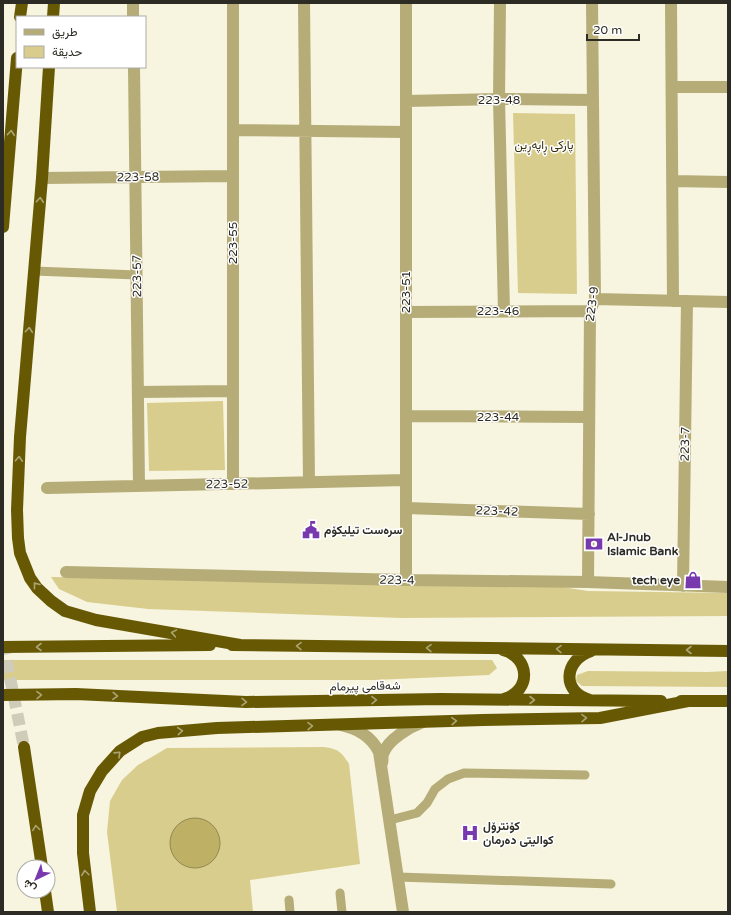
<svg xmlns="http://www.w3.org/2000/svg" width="731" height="915" font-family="'Varela Round',Vazirmatn,sans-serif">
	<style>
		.green { fill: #d9cd8d }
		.water { fill: #beb065; stroke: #928852 }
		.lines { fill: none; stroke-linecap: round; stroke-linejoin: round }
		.highway-tunnel { stroke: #cfccba; stroke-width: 12; stroke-dasharray: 12 6; stroke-linecap: butt }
		.lane { stroke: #b5ac77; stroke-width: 9 }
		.street { stroke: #b5ac77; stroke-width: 12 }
		.highway { stroke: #675904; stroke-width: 12 }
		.oneway { stroke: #aba475 }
		.labels { text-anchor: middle; stroke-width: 3; stroke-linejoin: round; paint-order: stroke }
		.street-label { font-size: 12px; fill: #2d2c24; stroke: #fff }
		.park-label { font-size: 12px; fill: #342e0c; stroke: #fff }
		.poi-label { font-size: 12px; font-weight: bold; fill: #2d2c24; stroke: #fff; text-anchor: start }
	</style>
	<rect width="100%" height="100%" fill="#f7f4df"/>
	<path class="green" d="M513,113L575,114L577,294L518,293Z
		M223,401L225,470L149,471L147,403Z
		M51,577L415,581L562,587L588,591L728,593V616L402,618L148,609L87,602L59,589Z
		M3,660H492L497,668L489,675L374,680H3Z
		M588,671L708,672L728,671V687L582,686L576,681L577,675Z
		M324,747C338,749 342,752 349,764L360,864L250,880L253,912H117L107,832L110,801L122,780L138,765L167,748Z"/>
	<path class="water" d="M170 843a25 25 0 1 1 50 0a25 25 0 1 1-50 0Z"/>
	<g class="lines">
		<path class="highway-tunnel" d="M3,643L24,747"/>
		<path class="lane" d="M34,271L137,275
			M390,820L417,813L427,803L435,789L448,779L464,773L585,775
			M398,877L611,884
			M340,893L342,912
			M289,900L290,912"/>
		<path class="street" d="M133,3V17
			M304,3L309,482
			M406,3V580
			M500,3L499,99L504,311
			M671,3L673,301
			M134,67L139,486
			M672,87H728
			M406,101L499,99L593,100
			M233,130L406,132
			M42,178L233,176
			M672,181L728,182
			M595,299L728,302
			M406,312L590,311
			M138,392L233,391
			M406,416L589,417
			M233,484V3
			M47,488L406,480
			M406,508L589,514
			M66,572L406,580L588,582L728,587
			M588,582L590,311L595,299L592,3
			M683,586L687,301
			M341,725C358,729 371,736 379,752L403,912
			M382,763C383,760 382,756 383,754C388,739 410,727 423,722"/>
		<path class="highway" d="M20,17L22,3
			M53,17L54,3
			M49,67L42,178L20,437L17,510L18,538L20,553L30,578L37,588L51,601L65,611L96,620L240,645
			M3,227L17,58
			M232,645L728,651
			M3,647L210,645
			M503,650C530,657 532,691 504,699
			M3,695L76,694L246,702L441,699L661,701
			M590,700C561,692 564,660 591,651
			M681,701H728
			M24,747L42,867
			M45,891L48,912
			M90,912L83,853V815L90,791L102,771L120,751L142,737L158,733L217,728L483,720L600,718L688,701"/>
	</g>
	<defs><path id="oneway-chevron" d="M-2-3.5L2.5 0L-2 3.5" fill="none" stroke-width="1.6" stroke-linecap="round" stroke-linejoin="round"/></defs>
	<g class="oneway">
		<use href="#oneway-chevron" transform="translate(11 133) rotate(-85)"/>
		<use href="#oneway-chevron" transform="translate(40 200) rotate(-85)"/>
		<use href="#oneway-chevron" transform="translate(29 330) rotate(-85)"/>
		<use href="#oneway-chevron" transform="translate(19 459) rotate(-87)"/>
		<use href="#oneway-chevron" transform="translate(36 585) rotate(-128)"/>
		<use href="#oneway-chevron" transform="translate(174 633) rotate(-170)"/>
		<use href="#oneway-chevron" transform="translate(299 646) rotate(-179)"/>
		<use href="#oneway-chevron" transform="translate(39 647) rotate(-180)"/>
		<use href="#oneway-chevron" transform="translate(429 648) rotate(-179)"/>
		<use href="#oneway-chevron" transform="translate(559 649) rotate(-179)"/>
		<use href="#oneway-chevron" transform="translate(689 650) rotate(-180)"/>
		<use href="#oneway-chevron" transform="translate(39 695) rotate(-1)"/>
		<use href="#oneway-chevron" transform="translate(115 696) rotate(3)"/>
		<use href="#oneway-chevron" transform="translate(374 700) rotate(-1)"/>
		<use href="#oneway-chevron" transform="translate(532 700)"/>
		<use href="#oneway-chevron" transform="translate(244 702) rotate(1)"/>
		<use href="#oneway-chevron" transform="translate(584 718) rotate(-1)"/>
		<use href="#oneway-chevron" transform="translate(454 721) rotate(-2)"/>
		<use href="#oneway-chevron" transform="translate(310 726) rotate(-1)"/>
		<use href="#oneway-chevron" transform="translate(180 731) rotate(-5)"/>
		<use href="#oneway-chevron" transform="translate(118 754) rotate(-44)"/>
		<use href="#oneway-chevron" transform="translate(36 828) rotate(-98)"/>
		<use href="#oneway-chevron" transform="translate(85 873) rotate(-97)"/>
	</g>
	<defs>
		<g id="civic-bare" transform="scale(1.38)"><path d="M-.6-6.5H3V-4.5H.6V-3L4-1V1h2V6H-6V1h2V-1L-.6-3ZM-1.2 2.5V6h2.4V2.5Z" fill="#7939ae" stroke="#fff" stroke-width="2.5" paint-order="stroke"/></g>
		<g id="bank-bare" transform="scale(1.38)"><path d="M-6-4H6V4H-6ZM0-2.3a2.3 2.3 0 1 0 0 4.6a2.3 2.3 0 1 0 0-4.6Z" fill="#7939ae" stroke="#fff" stroke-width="2.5" paint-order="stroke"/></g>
		<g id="shop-bare" transform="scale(1.38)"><path d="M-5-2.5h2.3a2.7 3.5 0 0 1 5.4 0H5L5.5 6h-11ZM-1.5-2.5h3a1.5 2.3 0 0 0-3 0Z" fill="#7939ae" stroke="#fff" stroke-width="2.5" paint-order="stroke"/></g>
		<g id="hospital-bare" transform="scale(1.38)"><path d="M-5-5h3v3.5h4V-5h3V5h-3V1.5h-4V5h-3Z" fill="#7939ae" stroke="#fff" stroke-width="2.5" paint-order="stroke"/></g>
	</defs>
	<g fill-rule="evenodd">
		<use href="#civic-bare" x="311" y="530"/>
		<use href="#bank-bare" x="594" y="544"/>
		<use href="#shop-bare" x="693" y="580"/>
		<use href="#hospital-bare" x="470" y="833"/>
	</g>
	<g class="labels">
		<g class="street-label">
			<text x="499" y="104">223-48</text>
			<text transform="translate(138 177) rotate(-1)" y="4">223-58</text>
			<text transform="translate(233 243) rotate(-90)" y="4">223-55</text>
			<text transform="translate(137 276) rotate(-91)" y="4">223-57</text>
			<text transform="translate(406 292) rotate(-90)" y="4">223-51</text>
			<text transform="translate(592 304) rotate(-83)" y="4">223-9</text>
			<text x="498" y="315">223-46</text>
			<text x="498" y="421">223-44</text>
			<text transform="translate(685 444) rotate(-89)" y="4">223-7</text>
			<text transform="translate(227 484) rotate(-1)" y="4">223-52</text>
			<text transform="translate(497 511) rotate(2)" y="4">223-42</text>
			<text transform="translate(397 580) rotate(1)" y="4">223-4</text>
			<text transform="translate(365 686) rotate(-1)" y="4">شەقامی پیرمام</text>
		</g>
		<g class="park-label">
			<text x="544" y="149">پارکی ڕاپەڕین</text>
		</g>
		<g class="poi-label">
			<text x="324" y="534">سره‌ست تیلیکۆم</text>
			<text x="607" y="541">Al-Jnub<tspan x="607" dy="14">Islamic Bank</tspan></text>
			<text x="680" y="584" text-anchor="end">tech eye</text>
			<text x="483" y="830">کۆنترۆل<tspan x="483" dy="14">کوالیتی دەرمان</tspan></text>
		</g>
	</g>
	<rect width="731" height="915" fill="none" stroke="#2d2c24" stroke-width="8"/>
	<rect x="16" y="16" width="130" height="52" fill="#ffffff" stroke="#ababa7"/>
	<rect x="24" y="29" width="20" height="6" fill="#b5ac77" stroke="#ababa7"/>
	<text x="52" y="36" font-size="12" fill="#2d2c24">طريق</text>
	<rect x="24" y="46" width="20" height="12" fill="#d9cd8d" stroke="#ababa7"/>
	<text x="52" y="56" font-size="12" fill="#2d2c24">حديقة</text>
	<g transform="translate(36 879) rotate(223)"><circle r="19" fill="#ffffff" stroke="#ababa7"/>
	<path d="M0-3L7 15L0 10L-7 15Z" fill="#7939ae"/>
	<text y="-6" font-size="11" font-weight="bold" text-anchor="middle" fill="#2d2c24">ش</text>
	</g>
	<path d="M587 34v6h52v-6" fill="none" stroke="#2d2c24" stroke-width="2"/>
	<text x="593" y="34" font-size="12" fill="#2d2c24" stroke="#ffffff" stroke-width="3" paint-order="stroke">20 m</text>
</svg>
